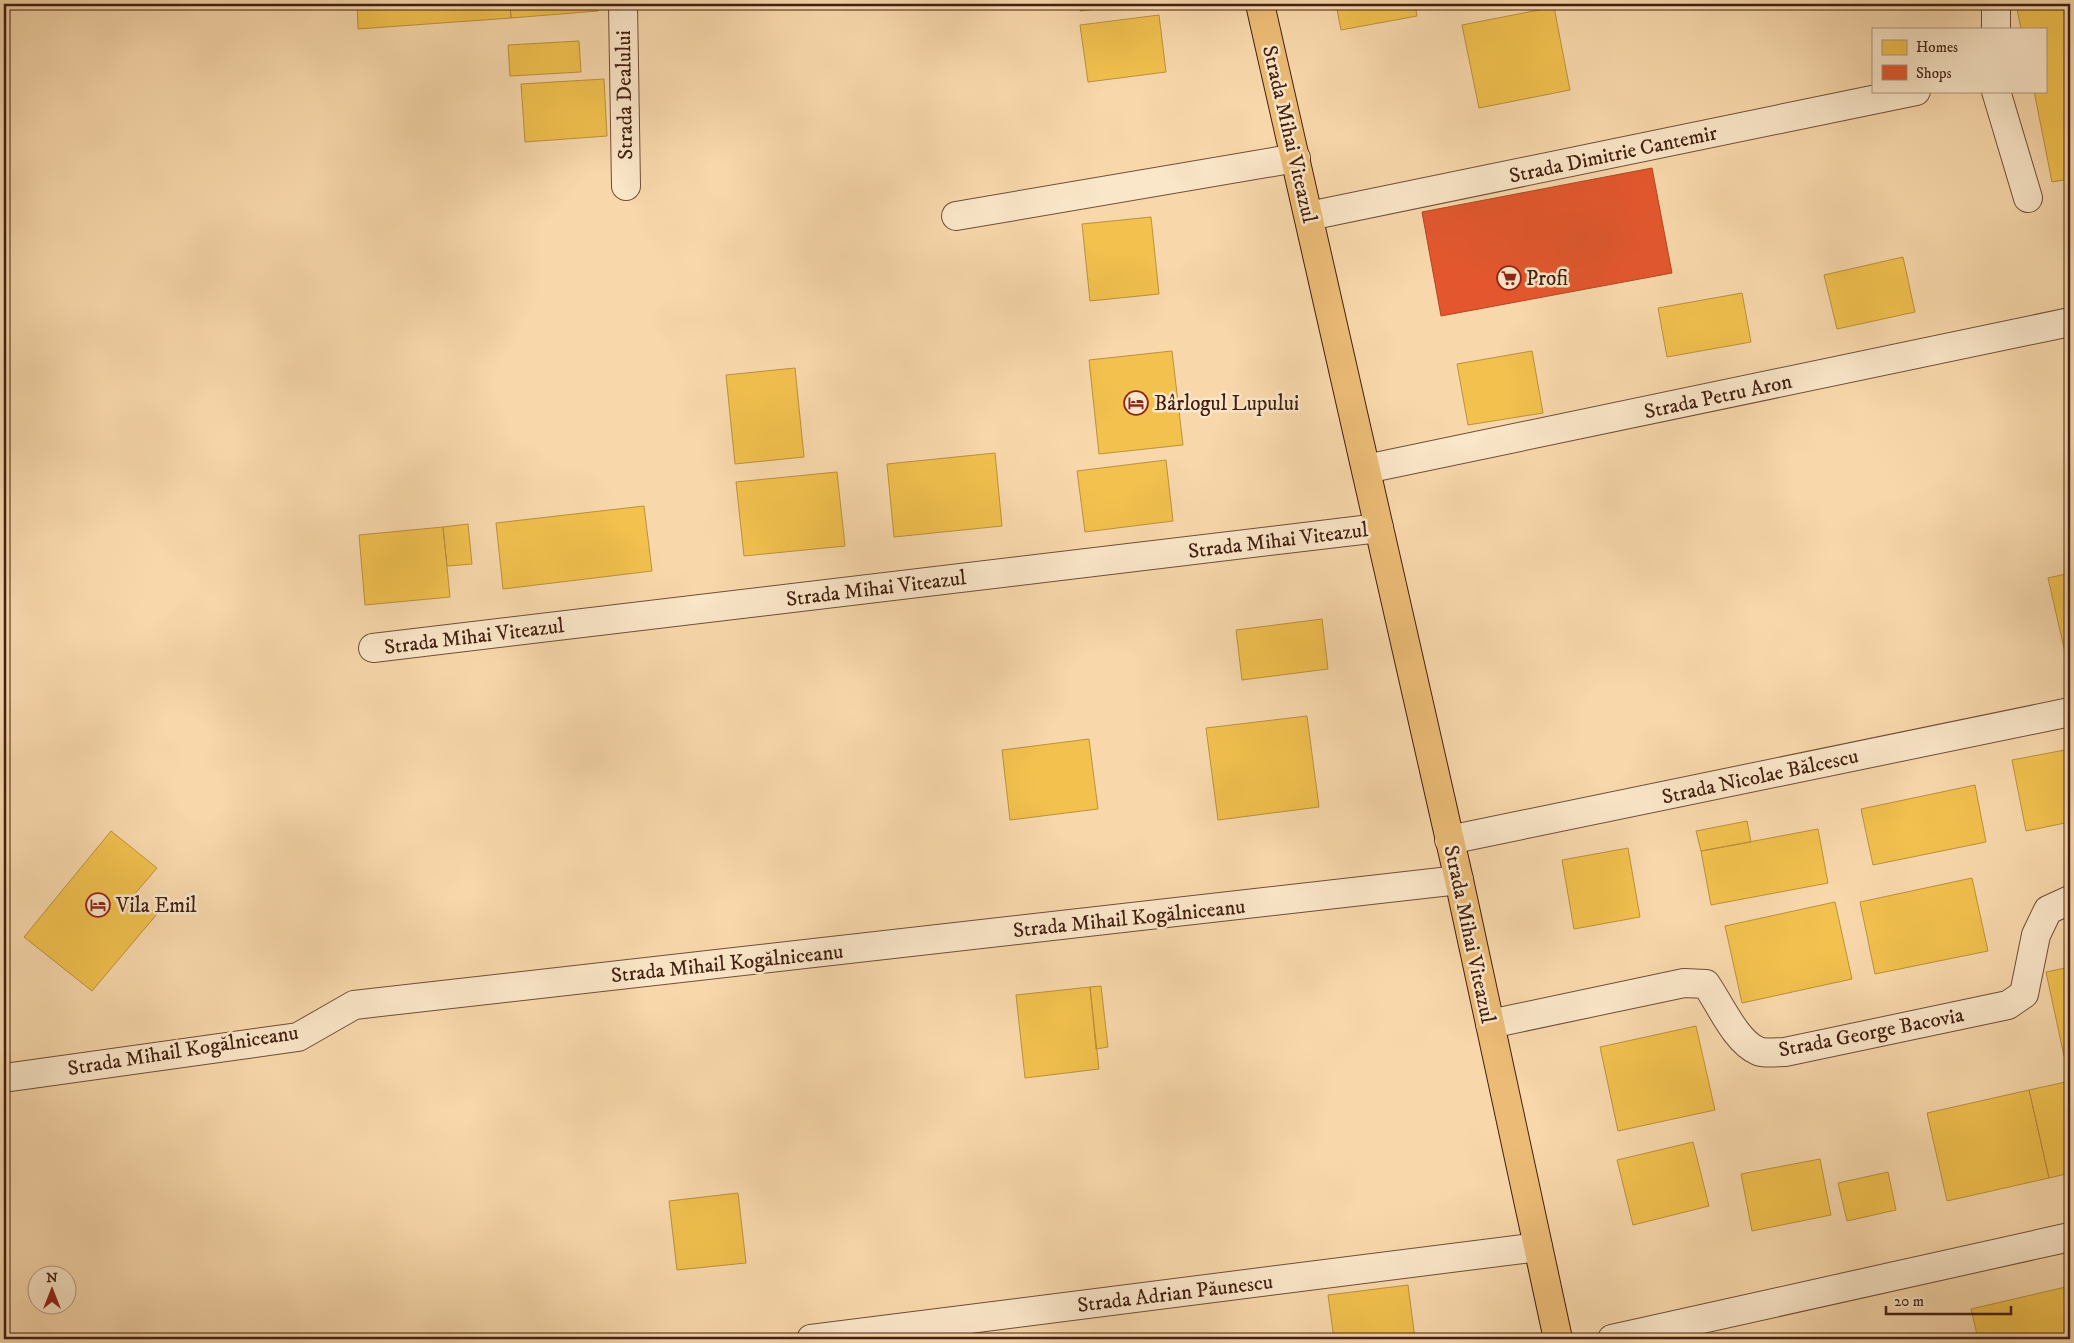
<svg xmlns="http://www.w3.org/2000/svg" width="2074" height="1343" font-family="'IM FELL DW Pica',serif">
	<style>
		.homes { fill: #f2c14e; stroke: #bd903c }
		.shops { fill: #e4572e; stroke: #b34625 }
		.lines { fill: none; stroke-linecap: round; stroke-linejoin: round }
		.minor-casing { stroke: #704d38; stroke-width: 30 }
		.major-casing { stroke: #421f11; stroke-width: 30 }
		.minor { stroke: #fae6c8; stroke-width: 28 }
		.major { stroke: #ecbc76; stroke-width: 28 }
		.labels { text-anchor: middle; stroke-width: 5; stroke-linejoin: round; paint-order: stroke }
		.street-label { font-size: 21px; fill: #421f11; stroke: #fae6c8 }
		.poi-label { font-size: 21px; fill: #421f11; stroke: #fae6c8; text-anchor: start }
	</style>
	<rect width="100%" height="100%" fill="#f8d8ab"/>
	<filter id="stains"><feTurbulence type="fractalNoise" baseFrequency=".004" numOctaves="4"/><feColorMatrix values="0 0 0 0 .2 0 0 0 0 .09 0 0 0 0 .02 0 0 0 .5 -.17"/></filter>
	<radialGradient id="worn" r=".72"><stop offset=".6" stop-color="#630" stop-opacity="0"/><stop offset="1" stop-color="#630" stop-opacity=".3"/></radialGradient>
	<path class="homes" d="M357,4H510L511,18L358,29Z
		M510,4H597L598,11L511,18Z
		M1080,4H1140L1080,11Z
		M1336,4H1415L1417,16L1341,30Z
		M2016,4H2070V179L2052,182L2034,91H2045V29H2021Z
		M1554,7L1570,90L1479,108L1462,25Z
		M1159,15L1166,72L1088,82L1080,25Z
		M579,41L581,72L510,76L508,45Z
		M604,79L607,136L525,142L521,84Z
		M1151,217L1159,294L1090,301L1082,224Z
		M1903,257L1915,312L1837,329L1824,275Z
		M1742,293L1751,342L1667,357L1658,308Z
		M1172,351L1183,445L1099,454L1089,360Z
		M1532,351L1543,413L1468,425L1457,364Z
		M795,368L804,457L735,464L726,375Z
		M995,453L1002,526L894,537L887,464Z
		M1166,460L1173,521L1085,532L1077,471Z
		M837,472L845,546L744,556L736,482Z
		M644,506L652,571L503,589L496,523Z
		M468,524L472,564L447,566L443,527Z
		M443,527L450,597L365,605L359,535Z
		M2070,573V656L2066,657L2048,578Z
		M1322,619L1328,669L1242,680L1236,630Z
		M1307,716L1319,807L1218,820L1206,728Z
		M1089,739L1098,809L1010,820L1002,750Z
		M2070,749V822L2026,831L2012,760Z
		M1975,785L1986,842L1873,865L1861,809Z
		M1747,821L1751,842L1701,851L1696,831Z
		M1818,829L1828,883L1711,905L1701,851Z
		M111,831L157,868L133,896L157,914L92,991L24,937Z
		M1628,848L1640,917L1574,929L1562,860Z
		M1972,878L1988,951L1875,974L1860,902Z
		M1835,902L1852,979L1742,1003L1725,926Z
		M2070,967V1055L2064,1056L2046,972Z
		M1101,986L1108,1047L1096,1049L1090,987Z
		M1090,987L1099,1069L1025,1078L1016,995Z
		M1696,1026L1715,1110L1618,1131L1600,1047Z
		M2070,1081V1173L2049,1178L2029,1090Z
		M2029,1090L2049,1178L1947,1201L1927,1113Z
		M1693,1142L1709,1206L1633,1225L1617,1160Z
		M1820,1159L1831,1215L1752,1231L1741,1174Z
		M1888,1172L1896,1210L1847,1221L1838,1183Z
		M738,1193L746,1263L677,1270L669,1201Z
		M1408,1285L1415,1339H1334L1328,1295Z
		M2070,1286V1339H1978L1971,1309Z"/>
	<path class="shops" d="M1652,168L1672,273L1441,316L1422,212Z"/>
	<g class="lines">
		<g class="minor-casing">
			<path id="minor" d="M623,4L626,186
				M1996,4V29
				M1996,91L2028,198
				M956,216L1296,158
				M1309,216L1916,91
				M1366,469L2070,322
				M373,648L1379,528
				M1449,840L2070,712
				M1490,1024L1684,983L1706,984C1720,1004 1736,1042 1758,1051C1765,1054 1777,1052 1785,1052L2008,1005L2024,994L2036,935L2048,910L2070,900
				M4,1078L298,1037L354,1005L1459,880
				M811,1339L1538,1247
				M1612,1339L2070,1237"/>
		</g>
		<g class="major-casing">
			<path id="major" d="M1260,4L1459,880L1558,1339"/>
		</g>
		<use href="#minor" class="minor"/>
		<use href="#major" class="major"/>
	</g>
	<defs>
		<g id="supermarket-ring" transform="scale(1.25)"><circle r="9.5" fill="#fae6c8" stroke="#8f2418" stroke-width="1.5"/><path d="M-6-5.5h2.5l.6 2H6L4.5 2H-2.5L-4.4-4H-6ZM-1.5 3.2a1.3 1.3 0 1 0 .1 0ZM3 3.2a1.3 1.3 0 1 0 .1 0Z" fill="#8f2418"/></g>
		<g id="hotel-ring" transform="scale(1.25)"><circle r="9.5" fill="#fae6c8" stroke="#8f2418" stroke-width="1.5"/><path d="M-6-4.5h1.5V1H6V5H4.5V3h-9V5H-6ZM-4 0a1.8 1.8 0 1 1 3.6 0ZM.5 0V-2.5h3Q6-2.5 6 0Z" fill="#8f2418"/></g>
	</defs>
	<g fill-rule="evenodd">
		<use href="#supermarket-ring" x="1509" y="278"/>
		<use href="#hotel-ring" x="1136" y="403"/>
		<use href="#hotel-ring" x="98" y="905"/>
	</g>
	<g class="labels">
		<g class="street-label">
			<text transform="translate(624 95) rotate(-91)" y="7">Strada Dealului</text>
			<text transform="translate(1290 134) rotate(77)" y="7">Strada Mihai Viteazul</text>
			<text transform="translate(1613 154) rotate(-12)" y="7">Strada Dimitrie Cantemir</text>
			<text transform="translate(1718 396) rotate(-12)" y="7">Strada Petru Aron</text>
			<text transform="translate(1278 540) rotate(-7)" y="7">Strada Mihai Viteazul</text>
			<text transform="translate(876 588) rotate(-7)" y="7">Strada Mihai Viteazul</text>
			<text transform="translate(474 636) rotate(-7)" y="7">Strada Mihai Viteazul</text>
			<text transform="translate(1760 776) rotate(-12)" y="7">Strada Nicolae Bălcescu</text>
			<text transform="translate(1129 918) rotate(-6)" y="7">Strada Mihail Kogălniceanu</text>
			<text transform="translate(1470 934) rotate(78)" y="7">Strada Mihai Viteazul</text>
			<text transform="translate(727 963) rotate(-6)" y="7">Strada Mihail Kogălniceanu</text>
			<text transform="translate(1871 1032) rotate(-11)" y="7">Strada George Bacovia</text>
			<text transform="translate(183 1050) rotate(-9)" y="7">Strada Mihail Kogălniceanu</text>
			<text transform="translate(1175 1293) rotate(-7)" y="7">Strada Adrian Păunescu</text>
		</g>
		<g class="poi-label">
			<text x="1526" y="285">Profi</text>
			<text x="1154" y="410">Bârlogul Lupului</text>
			<text x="116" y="912">Vila Emil</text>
		</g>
	</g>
	<rect width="2074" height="1343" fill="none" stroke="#f8d8ab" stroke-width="20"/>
	<rect x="5" y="5" width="2064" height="1333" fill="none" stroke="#421f11" stroke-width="2.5"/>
	<rect x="10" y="10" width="2054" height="1323" fill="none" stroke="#421f11"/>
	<rect x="1872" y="28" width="175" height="65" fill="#fae6c8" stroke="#b0967f"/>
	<rect x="1882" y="40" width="25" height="15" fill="#f2c14e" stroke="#b0967f"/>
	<text x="1916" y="52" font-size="15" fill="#421f11">Homes</text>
	<rect x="1882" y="65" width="25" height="15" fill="#e4572e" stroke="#b0967f"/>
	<text x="1916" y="78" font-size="15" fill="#421f11">Shops</text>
	<g transform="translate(52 1290)"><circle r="24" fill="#fae6c8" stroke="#b0967f"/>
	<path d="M0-4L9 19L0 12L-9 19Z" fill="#8f2418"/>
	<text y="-8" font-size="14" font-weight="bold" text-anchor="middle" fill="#421f11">N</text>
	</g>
	<path d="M1886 1306v8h125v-8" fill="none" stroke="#421f11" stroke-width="2.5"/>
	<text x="1894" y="1306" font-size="15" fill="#421f11" stroke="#fae6c8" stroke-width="4" paint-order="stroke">20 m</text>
	<rect width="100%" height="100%" filter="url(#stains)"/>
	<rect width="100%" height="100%" fill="url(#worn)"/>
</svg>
